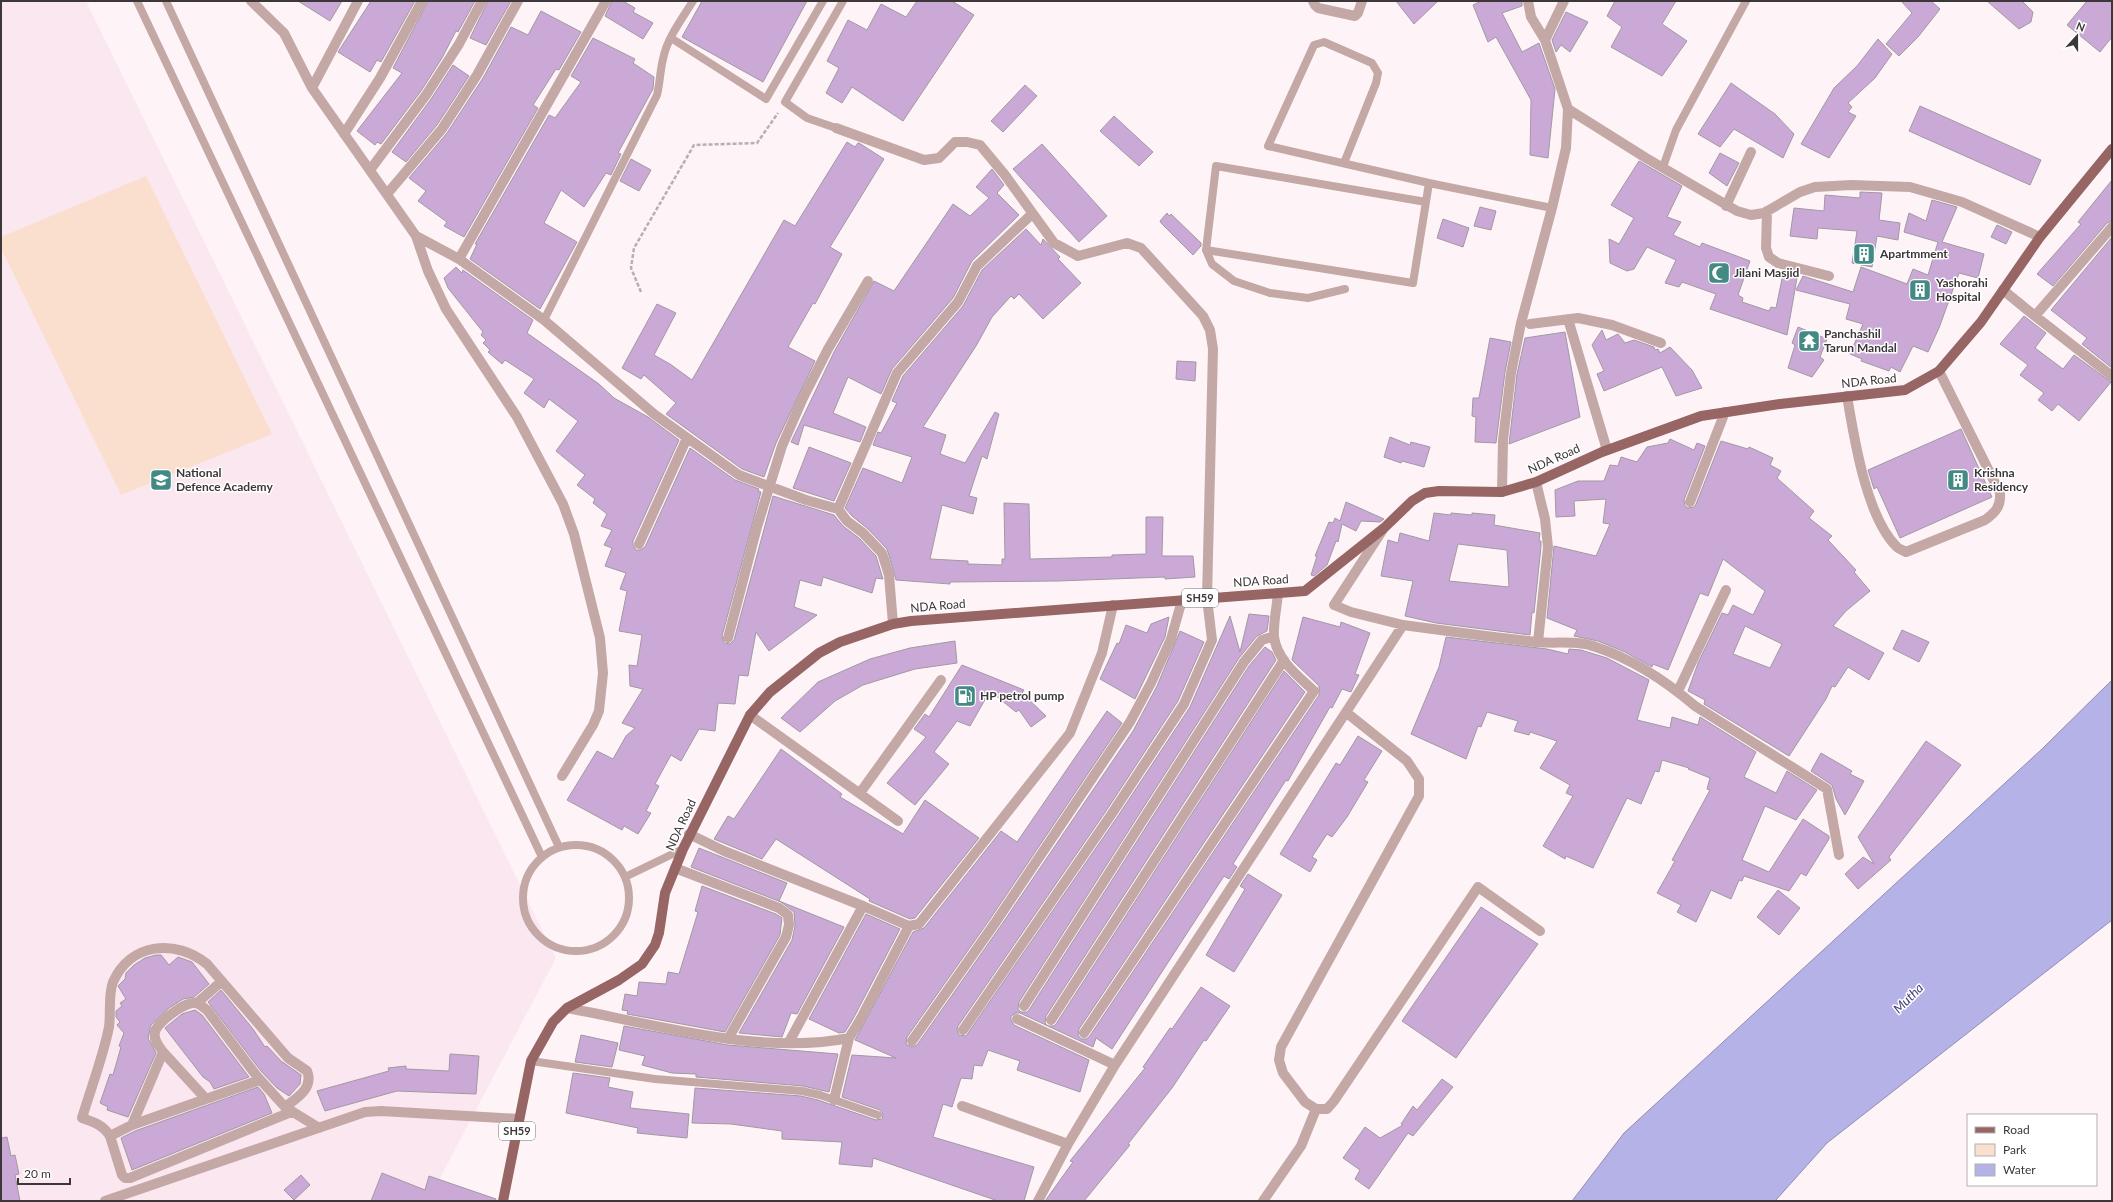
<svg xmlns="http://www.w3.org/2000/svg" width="2113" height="1202" font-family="Lato,sans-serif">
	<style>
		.built { fill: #fbe7f0 }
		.green { fill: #fadfce }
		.water { fill: #b4b2e7; stroke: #908db3 }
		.building { fill: #cba9d6; stroke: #a099a3; fill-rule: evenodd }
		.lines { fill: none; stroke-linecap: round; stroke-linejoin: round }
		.path { stroke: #b7afb2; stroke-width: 2.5; stroke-dasharray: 4 2; stroke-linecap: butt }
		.service { stroke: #c4a8a6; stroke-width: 8 }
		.minor { stroke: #c4a8a6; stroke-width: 10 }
		.primary { stroke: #966564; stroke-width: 10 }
		.labels { text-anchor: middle; stroke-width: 3; stroke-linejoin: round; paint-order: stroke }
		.shield { fill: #fff; stroke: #767374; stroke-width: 1 }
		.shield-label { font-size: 11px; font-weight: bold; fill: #3c3739 }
		.poi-label { font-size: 12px; font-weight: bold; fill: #3c3739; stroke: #fff; text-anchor: start }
		.street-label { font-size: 12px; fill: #3c3739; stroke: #fff }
		.water-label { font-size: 13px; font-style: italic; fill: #474080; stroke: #fff }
	</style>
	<rect width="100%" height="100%" fill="#fef4f8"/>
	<path class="built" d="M1,1H86L556,958L428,1201H1Z"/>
	<path class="green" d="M146,176L272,434L121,495L1,248V237Z"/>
	<path class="water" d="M2112,680V920L1827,1143L1775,1201H1572L1624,1133L2042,749Z"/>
	<path class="building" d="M298,1H342L330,21Z
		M371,1H415L381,62L377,60L370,72L338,52Z
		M428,1H475L458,32L456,31L442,58L421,91L381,144L377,142L375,145L357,131L402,73L393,68Z
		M488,1H511L486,45L470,38Z
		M612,1H623L635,8L633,12L653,23L643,39L605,16Z
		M702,1H807L763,82L682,37Z
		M917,1H952L974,15L903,121L852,87L842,103L826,93L839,68L827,61L848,20L867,30L881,4L906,17Z
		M1396,1H1438L1414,24Z
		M1481,1H1522V6L1502,13L1522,52L1539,43L1555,89L1548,158L1530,155L1531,100L1496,37L1488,42L1473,5Z
		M1615,1H1676L1662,24L1687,41L1662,76L1611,47L1622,27L1607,16Z
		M1901,1H1931L1940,9L1918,37L1899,56L1886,44L1912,13Z
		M1987,1H2022L2033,12L2031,22L2019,29Z
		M2087,1H2112V37L2100,52L2067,25Z
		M541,11L581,32L559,70L556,69L533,105L538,108L464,237L444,226L447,222L418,201L426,191L409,178L447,133L483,78L511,27L528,35Z
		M1566,12L1588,22L1570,52L1561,45L1556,52L1552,40Z
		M593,38L635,59L633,63L654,77L653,89L618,153L621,154L611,175L606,173L584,207L561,190L544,223L577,242L540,309L470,259L477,244H475L549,115L555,118L581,82L571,76Z
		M1878,39L1892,54L1875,78L1848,103L1852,107L1848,112L1856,116L1829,158L1801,144L1834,88L1857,66Z
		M453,65L469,76L437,125L406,162L392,152L431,99Z
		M1731,83L1775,114L1794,134L1783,158L1734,129L1720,147L1698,134Z
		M1025,85L1037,96L1003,132L991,121Z
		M1920,106L2041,160L2030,185L1909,131Z
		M1114,116L1153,152L1139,166L1100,131Z
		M847,142L855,147L858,143H859L884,159L830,247L842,254L815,304L813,303L789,345L788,347L815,361L776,443L764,477L742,469L666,414L676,403L644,375L641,379L622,368L657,304L676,313L654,355L670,364L692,380L784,220L795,226Z
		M1042,144L1107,216L1079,242L1013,169Z
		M1720,153L1739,163L1727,186L1709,173Z
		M631,159L651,170L639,191L620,181Z
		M1639,161L1682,186L1667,217L1681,222L1673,235L1700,247L1702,243L1750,261L1738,295L1743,298L1742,302L1769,311L1771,307L1776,308L1783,274L1797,278L1787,335L1710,309L1716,294L1682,282L1679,287L1665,283L1676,260L1647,247L1634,269L1627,271L1610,263L1609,239L1619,244L1634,218L1611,205Z
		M992,169L1004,185L997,193L1019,215L972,261L953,298L892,369L881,394L848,377L833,413L866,427L860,442L804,425L798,445L791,442L834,352L874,281L894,291L953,204L970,216L989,198L976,187Z
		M2112,180V221L2107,223L2053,286L2037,274L2081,224L2078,222Z
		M1860,192L1882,193L1879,220L1900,223L1898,240L1877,236L1872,267L1852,263L1857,231L1818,228L1817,239L1790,236L1794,208L1824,211L1825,195L1860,198Z
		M1932,200L1957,207L1942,242L1984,254L1978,278L1959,273L1939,328L1928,352L1913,346L1900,372L1891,367L1889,371L1861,361L1862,359L1850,354L1863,324L1846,319L1850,304L1796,290L1803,276L1853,292L1861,267L1907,284L1913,269L1928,275L1938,242L1904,232L1909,213L1926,221Z
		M1480,207L1496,211L1491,230L1474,226Z
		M1167,213L1169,216L1171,214L1201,243V246L1193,255L1161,223L1160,221Z
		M1443,219L1469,228L1463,247L1437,238Z
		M1997,225L2012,232L2006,244L1991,237Z
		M1026,229L1041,245L1043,239L1060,257L1058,259L1081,283L1043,319L1019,294L1014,299L1011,296L992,317L976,346L923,427L946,435L940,454L965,463L995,412L999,414L987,459L982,456L969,496L977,498L973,514L942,505L930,559L968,561V564L1002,565V559H1005L1004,503L1029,504L1030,559L1112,557V555L1146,554V517H1163L1162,556H1193L1195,577L1165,579V577L1058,581L950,582V584L896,580L887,549L868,529L852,516L845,508L863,468L902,483L912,457L873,445L878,432L881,433L897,403L892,401L903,376L963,306L982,270Z
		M2112,237V368L2082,344L2087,338L2051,310Z
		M456,267L462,273L463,270L533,320L527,333L599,384L614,398L648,417L679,440L633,541V545L636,550H640L645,547L690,448L735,480L759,489L758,491L761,492L722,636L724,643L730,644L734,640L773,496L834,515L843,526L859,538L876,556L883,579L876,578L872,593L823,577L821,586L800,580L794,607L817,615L769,651L756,632L748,676L739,675L735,704L718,703L715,731L699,729L681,761L671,755L655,784L659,786L646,811L651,813L638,834L624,826L622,830L567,800L597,751L613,759L626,736L635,728L622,723L643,689L630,686L629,665L637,666L642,635L619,631L627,591L620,589L626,573L605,566L612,548L604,545L612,530L601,526L607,514L593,503L595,499L577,485L585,475L556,451L578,421L549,399L544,408L524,393L534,379L505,360L502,364L488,352L490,350L483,343L486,340L481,335L483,332L448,288L444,278Z
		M2024,316L2046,333L2035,348L2063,369L2074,355L2111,382L2079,421L2058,404L2052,411L2038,400L2044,393L2020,375L2028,365L2000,344Z
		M1798,327L1827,339L1820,357L1824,360L1812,377L1788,368L1795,345L1792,343Z
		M1602,330L1606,340L1618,334L1625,343L1634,340L1654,347L1655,350L1658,349L1660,353L1670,347L1692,370L1702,388L1676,396L1662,367L1604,391L1597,374L1604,371L1592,345Z
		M1565,332L1580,417L1509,444L1517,374L1525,338Z
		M1490,338L1511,342L1505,372L1496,443L1475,442L1476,417L1472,416L1473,398H1479Z
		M1177,361L1196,362L1195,381L1176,379Z
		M1961,429L1992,497L1900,538L1877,487L1874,489L1868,470Z
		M1390,437L1410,445L1411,442L1430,447L1424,467L1402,461L1401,463L1384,457Z
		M1670,439L1694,450L1697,443L1705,446L1684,500L1685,506L1688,508L1694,507L1696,504L1721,441L1748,449L1749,447L1773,458L1770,465L1781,471L1777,478L1814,511L1809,518L1832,536L1828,540L1856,570L1854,572L1870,591L1846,611L1833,626L1884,653L1869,680L1848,667L1835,687L1832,686L1826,699L1789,756L1704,704L1705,700L1688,691L1698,663L1722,613L1728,615L1733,605L1753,615L1765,591L1723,559L1708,596L1700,593L1668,670L1653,664L1652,667L1625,652L1598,641L1574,636L1577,630L1547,618L1554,546L1596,556L1610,524L1603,523L1606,499L1574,501L1575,516L1556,517L1555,490L1578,481H1604L1610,465L1618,466L1621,457L1637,462L1647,447L1668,443ZM1745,626L1782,644L1770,668L1733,654Z
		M809,447L851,463L834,501L793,488Z
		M1346,502L1384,519L1380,522L1361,521L1356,531L1342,524L1338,542L1336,541L1327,565L1314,576L1311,575L1317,556H1315L1329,522L1333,523L1335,518L1340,521Z
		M1434,513L1451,515V513L1472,515V513L1495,515L1494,525L1540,533L1539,541H1541V547L1534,613L1532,612L1530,635L1436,623L1405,616L1413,581L1381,576L1388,540L1398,543L1400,533L1429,541ZM1458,544L1507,550L1509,587L1449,581Z
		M1249,614L1269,616L1267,631L1257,636L1239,658L1019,1002L1018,1009L1021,1012H1027L1029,1010L1249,666L1265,647L1272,652L1276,660L1046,1016L1045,1023L1048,1026H1054L1056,1024L1284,671L1305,692L1079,1029L1078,1035L1081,1039H1086L1089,1037L1319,695V686L1292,660L1303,617L1340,627L1341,622L1370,633L1355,674L1359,675L1351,692L1342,689L1332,708L1330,707L1288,781L1286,780L1233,864L1237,867L1229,879L1224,876L1112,1049L1096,1038L1093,1047L1020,1013H1016L1011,1016V1020L1014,1025L1089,1060L1080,1092L1017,1070L1020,1061L988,1050L982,1066L974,1065L972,1079L961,1078L952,1107L943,1104L933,1137L1034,1167L1024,1201H998L873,1158L872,1167L839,1164L842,1142L782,1139V1131L731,1124L692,1123L695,1088L801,1096L818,1100L876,1120L882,1119L883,1114L880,1110L842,1097L852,1055L896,1058L855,1040L913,932L924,928L1001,831L1017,842L1107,711L1122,723L990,919L907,1037L906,1044L912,1047L917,1045L1000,927L1133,731L1157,686L1180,631L1204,642L1178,701L1106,811L958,1026L957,1030L959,1035L966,1036L1116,819L1190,707L1230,616L1240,652Z
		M1169,617L1165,637L1135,699L1100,679L1117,643L1119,644L1126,625L1147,633L1151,624Z
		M1902,630L1929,642L1919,662L1893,649Z
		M1446,637L1547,649L1568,654L1569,649L1581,650L1607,658L1649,680L1637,720L1670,728L1672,717L1698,725L1700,717L1756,752L1744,777L1776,793L1787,771L1817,790L1796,820L1765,806L1742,860L1769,872L1803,819L1829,836V839L1806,876L1801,873L1789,891L1744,876L1742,881L1739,880L1731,899L1711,890L1696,922L1677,912L1681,905L1657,893L1675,861L1672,860L1710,790L1707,789L1710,778L1688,769L1689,768L1662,760L1659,772L1655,771L1641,804L1627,798L1593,868L1566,856L1565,859L1543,846L1573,796L1566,793L1570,785L1540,768L1557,741L1530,732L1529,735L1514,731L1518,721L1487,712L1481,727L1478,726L1466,759L1411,734L1439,667Z
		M955,641L957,663L915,669L863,685L835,701L800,732L781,718L818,682L870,659L910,648Z
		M962,665L1024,690L1022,693L1046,716L1031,727L1019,710L1016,712L990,691L970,726L957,721L934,752L949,764L915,805L887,783L926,737L914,729L925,714L929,717Z
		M1358,736L1382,751L1364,780L1368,782L1347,817L1332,837L1327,834L1312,857L1317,860L1310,872L1280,854L1336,763L1340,765Z
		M1926,741L1961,765L1889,857L1891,860L1858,889L1845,874L1863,857L1874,864L1858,837Z
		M781,749L842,794L840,797L903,834L925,800L979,838L915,918L910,919L869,901L870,899L776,839L762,859L714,839L728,816L734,819Z
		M1821,753L1852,771L1850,774L1864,781L1845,815L1836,799L1832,785L1811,771Z
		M699,848L787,883L779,901L844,927L797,1014L791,1013L782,1037L739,1033L792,940L795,926L794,912L781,902L691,867Z
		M1248,874L1282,895L1234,972L1206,955L1245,889L1240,886Z
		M702,886L776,914L782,918L780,935L725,1032L627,1014L628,1011L622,1010L625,994L637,996L639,982L666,984L668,972L679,974L698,912L695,911Z
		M1778,890L1800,908L1779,935L1757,917Z
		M1481,907L1538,944L1456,1058L1402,1021Z
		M866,914L900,929L853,1019L845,1032L839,1033L809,1019Z
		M156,955H161L169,965L178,957L192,962L209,984L194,997L183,999L169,1008L151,1025L148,1038L156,1053L128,1117L107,1110L108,1107L100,1103L110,1074L113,1075L121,1047L119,1046L124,1033L117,1025L120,1022L116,1017V1011L122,1006L120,1003L126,999L118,986L125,979L126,973L134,965L145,958Z
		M1201,987L1230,1006L1206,1041L1204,1040L1172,1088L1128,1144L1130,1145L1084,1201H1045L1073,1162L1070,1161L1145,1068L1143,1067L1170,1028L1172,1029Z
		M221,990L253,1029L265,1047L267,1046L281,1061L301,1075L300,1084L289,1096L277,1088L261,1071L208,1002Z
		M195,1010L202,1015L249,1077L214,1089L210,1082L203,1077L165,1028L182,1014Z
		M624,1026L728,1045L838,1054L829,1092L803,1086L696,1077V1074L672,1073L642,1065L645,1056L619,1050Z
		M581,1035L618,1043L612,1067L575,1062Z
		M450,1054L479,1056L476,1094L397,1091L325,1111L317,1091L389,1071L388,1068L406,1066V1069L449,1071Z
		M573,1073L610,1078L608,1087L633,1092L630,1108L689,1114L687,1138L637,1133L638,1128L566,1113Z
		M1442,1079L1453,1087L1413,1136L1408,1133L1369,1189L1355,1179L1360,1170L1343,1158L1365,1127L1380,1138L1403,1125L1401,1124L1413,1106L1417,1110Z
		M258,1087L264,1094L272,1113L132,1170L121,1138L135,1131Z
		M7,1137L11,1156L15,1155L19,1174L15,1175L20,1201H1V1138Z
		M382,1173L425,1190L429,1176L496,1199L495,1201H371Z
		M301,1175L310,1185L294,1200L284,1190Z"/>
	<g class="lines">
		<path class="path" d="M641,292L631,268L634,248L694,145L757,143L778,113"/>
		<path class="service" d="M137,1L542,857
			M166,1L559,847
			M671,38L766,99L823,1
			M836,128L807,118L785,102L843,1
			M1344,163L1376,83L1378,73L1372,63L1324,42L1314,45L1268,146L1429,183L1552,208
			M1663,167L1676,130L1746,1
			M1426,202L1216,166L1206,250L1413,283L1429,183
			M1206,250L1212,264L1234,281L1270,293L1308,298L1345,289
			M544,320L657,95C660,83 660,71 663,59C667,38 682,19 693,1
			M523 898a53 53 0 1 1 106 0a53 53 0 1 1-106 0Z
			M625,877L683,849
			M531,1061L655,1079L802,1091L820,1095L878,1115"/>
		<path class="minor" d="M251,1L284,33L312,88
			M358,1L312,88L416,236L459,259L544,320L654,414L739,475L806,500L838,509L897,373L958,302L977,266L1032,214
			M1313,1L1315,5L1318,8L1355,16L1358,13L1362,1
			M1528,1L1531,17L1545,40L1568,109L1646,158L1737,211L1751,215L1764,213L1800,192L1815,187L1851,185L1910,187L1962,202L2040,237
			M1545,40L1564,1
			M836,128L924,160L939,158L955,142H967L980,145L1005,175L1054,243L1078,256L1127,243L1141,248L1203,316L1210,330L1213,349L1207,598L1212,640L1184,704L1111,815L963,1030
			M344,134L380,78L422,1
			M370,170L426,95L459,44L482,1
			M387,194L442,129L477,75L518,1
			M1726,206L1751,152
			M1767,211L1766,248L1769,257L1778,263L1829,276
			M416,236L428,271L446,309L517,417L563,504L574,534L600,638L603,673L599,711L593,725L562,776
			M459,259L606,1
			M2003,290L2035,316L2112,227
			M2035,316L2112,376
			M1568,319L1607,450
			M1530,324L1578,318L1612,325L1661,343
			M1847,396C1854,437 1866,516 1896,546C1898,549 1903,550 1906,552L1985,520C1996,512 2001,506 2000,493L1939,371
			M1536,482L1545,519L1548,547L1538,642
			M1502,492L1503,440L1511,373L1521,323L1552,208L1566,148L1568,109
			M1690,502L1725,412
			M838,509L847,521L863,533L882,553L889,575L893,624
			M1382,531L1334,605L1351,612L1403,625
			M639,544L687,438
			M728,638L757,527L782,446L803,398L828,349L868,281
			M1678,691L1726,590
			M1347,713L1407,761L1419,779V796L1281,1047L1279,1060L1283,1073L1305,1102L1316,1109H1327L1334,1101L1478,887L1540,931
			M750,715L898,821
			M860,793L941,680
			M689,834L724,851L863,906L909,926L919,924L1070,733L1102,653L1113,605
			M675,868L779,908L788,915L789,925L786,937L728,1039
			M197,1003L222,981
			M1024,1006L1244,662L1262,640L1274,636
			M567,1008C655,1024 760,1056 849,1038L859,1022L909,926
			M1017,1019L1115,1065
			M1051,1020L1284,660
			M1084,1033L1314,691C1298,676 1277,660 1274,637C1273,623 1277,607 1278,593
			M912,1041L995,923L1130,722L1151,683L1171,639L1182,600
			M789,1042L863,906
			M163,1052L206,1099
			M260,1080L132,1125L110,1136C103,1125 94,1122 82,1118C91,1088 103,1057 109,1027C111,1013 108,995 113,982C131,942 176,939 207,964L288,1058L307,1071C314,1088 297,1098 285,1107
			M834,1100L849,1038
			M962,1106L1068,1144
			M132,1125L163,1052C159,1046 153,1040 155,1032C157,1022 186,1001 196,1003C200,1004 204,1008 207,1010L256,1075L285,1107L319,1128
			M110,1136L122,1175L125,1178H130L291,1112
			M105,1201L365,1112L381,1111L519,1119
			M1038,1201L1068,1144L1115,1065L1403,625C1447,631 1492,637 1536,642C1556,644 1577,640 1596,647C1632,659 1667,682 1695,706L1827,789L1839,855
			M1263,1201L1301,1146L1316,1109"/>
		<path class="primary" d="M503,1201L531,1061L553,1022L567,1008L619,980L642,964L655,945L659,933L665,893L683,849L750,715L770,692L819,653L840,642L893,624L911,621L1305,591L1384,528L1412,501L1425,493L1439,491L1502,492L1536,482L1602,452L1701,416L1780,404L1905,390L1939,371L1981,322L2040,237L2112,149"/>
	</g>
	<defs>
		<g id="building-square" transform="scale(1.15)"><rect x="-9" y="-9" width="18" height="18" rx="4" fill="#438a85" stroke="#fff"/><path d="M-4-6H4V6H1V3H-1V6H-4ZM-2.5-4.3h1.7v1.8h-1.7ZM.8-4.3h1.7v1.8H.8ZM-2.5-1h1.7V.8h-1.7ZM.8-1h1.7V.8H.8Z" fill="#fff"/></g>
		<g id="mosque-square" transform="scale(1.15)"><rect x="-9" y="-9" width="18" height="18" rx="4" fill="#438a85" stroke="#fff"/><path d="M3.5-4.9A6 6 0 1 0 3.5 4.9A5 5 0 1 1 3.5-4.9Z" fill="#fff"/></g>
		<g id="temple-square" transform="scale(1.15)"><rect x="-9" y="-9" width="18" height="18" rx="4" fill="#438a85" stroke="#fff"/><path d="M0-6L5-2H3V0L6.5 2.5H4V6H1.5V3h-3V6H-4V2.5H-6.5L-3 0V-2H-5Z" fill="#fff"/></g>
		<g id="university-square" transform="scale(1.15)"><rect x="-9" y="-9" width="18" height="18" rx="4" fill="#438a85" stroke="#fff"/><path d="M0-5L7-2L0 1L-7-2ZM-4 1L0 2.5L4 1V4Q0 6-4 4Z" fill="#fff"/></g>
		<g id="fuel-square" transform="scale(1.15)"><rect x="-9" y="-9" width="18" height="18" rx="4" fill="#438a85" stroke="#fff"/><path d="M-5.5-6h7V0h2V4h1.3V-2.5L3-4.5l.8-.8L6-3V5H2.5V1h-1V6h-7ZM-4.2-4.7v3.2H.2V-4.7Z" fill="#fff"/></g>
	</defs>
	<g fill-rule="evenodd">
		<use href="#building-square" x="1864" y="254"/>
		<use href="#mosque-square" x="1719" y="273"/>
		<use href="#building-square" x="1920" y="290"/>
		<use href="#temple-square" x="1809" y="341"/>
		<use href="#university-square" x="161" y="480"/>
		<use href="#building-square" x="1958" y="480"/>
		<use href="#fuel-square" x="965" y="696"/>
	</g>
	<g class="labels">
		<g class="shield">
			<rect x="1182" y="589" width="36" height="18" rx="3"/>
			<rect x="499" y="1122" width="36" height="18" rx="3"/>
		</g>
		<g class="shield-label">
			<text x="1200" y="602">SH59</text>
			<text x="517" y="1135">SH59</text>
		</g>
		<g class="poi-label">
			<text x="1880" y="258">Apartmment</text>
			<text x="1734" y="277">Jilani Masjid</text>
			<text x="1936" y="287">Yashorahi<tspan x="1936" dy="14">Hospital</tspan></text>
			<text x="1824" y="338">Panchashil<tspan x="1824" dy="14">Tarun Mandal</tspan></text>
			<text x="176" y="477">National<tspan x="176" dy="14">Defence Academy</tspan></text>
			<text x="1974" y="477">Krishna<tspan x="1974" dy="14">Residency</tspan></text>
			<text x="980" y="700">HP petrol pump</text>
		</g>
		<g class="street-label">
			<text transform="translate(1869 381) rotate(-6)" y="4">NDA Road</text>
			<text transform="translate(1554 459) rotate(-24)" y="4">NDA Road</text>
			<text transform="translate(1261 581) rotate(-4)" y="4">NDA Road</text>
			<text transform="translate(938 606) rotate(-5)" y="4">NDA Road</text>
			<text transform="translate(681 825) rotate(-65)" y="4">NDA Road</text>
		</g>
		<g class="water-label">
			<text transform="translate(1908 998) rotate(-45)" y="5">Mutha</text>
		</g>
	</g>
	<rect width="2113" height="1202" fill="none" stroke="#3c3739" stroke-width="4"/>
	<rect x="1967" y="1114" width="130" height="72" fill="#ffffff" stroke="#b1afb0"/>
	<rect x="1975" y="1127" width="20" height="6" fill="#966564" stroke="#b1afb0"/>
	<text x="2003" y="1134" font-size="12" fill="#3c3739">Road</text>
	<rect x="1975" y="1144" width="20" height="12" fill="#fadfce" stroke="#b1afb0"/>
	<text x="2003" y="1154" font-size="12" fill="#3c3739">Park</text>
	<rect x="1975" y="1164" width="20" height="12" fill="#b4b2e7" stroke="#b1afb0"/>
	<text x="2003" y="1174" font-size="12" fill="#3c3739">Water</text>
	<g transform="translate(2077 36) rotate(21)" stroke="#ffffff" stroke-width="3" paint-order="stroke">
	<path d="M0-3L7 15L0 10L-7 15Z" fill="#3c3739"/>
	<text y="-6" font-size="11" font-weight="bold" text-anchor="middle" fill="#3c3739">N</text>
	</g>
	<path d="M18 1178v6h52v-6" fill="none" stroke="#3c3739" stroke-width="2"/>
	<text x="24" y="1178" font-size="12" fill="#3c3739" stroke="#ffffff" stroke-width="3" paint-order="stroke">20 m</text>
</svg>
